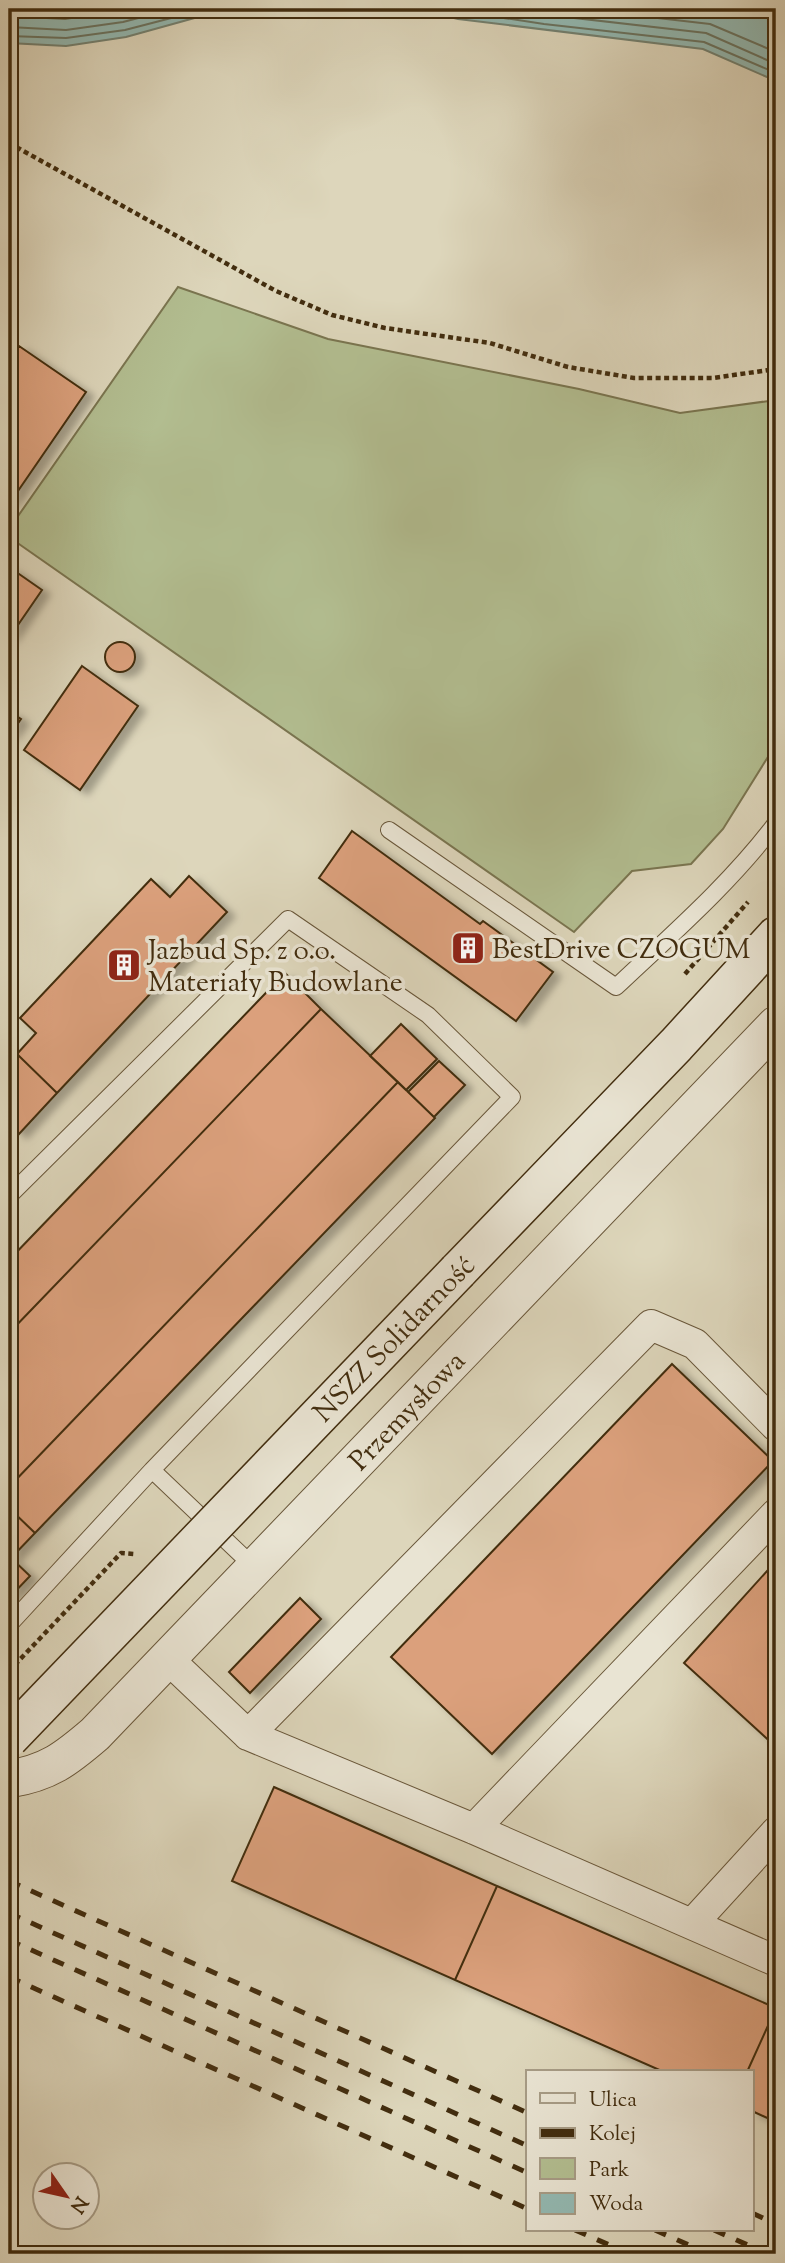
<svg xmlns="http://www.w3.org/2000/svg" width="785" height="2263" font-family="'Sorts Mill Goudy',serif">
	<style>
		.green { fill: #b2bd90; stroke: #7a7550; stroke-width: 2 }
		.water { fill: #93b9b2; stroke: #738171; stroke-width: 2 }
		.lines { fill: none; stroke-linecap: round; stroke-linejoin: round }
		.shore { stroke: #6a7360; stroke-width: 2 }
		.building { fill: #dba07b; stroke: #422d0f; stroke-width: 2; filter: url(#shadow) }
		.service-casing { stroke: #69573a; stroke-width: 18 }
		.minor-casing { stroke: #69573a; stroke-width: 32 }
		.tertiary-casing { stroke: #69573a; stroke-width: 39 }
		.secondary-casing { stroke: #422d0f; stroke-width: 41 }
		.path { stroke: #422d0f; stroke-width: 4.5; stroke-dasharray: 5 3.5; stroke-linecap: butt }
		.service { stroke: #e9e4d3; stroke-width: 16 }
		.minor { stroke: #e9e4d3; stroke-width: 30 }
		.tertiary { stroke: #e9e4d3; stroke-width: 37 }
		.secondary { stroke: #e9e4d3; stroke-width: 38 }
		.rail { stroke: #422d0f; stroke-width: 5; stroke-dasharray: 12 12; stroke-linecap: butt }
		.secondary-bridge-casing { stroke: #422d0f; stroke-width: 41; stroke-linecap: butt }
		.secondary-bridge { stroke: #e9e4d3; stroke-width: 38 }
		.labels { text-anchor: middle; stroke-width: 7; stroke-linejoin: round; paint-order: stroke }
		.poi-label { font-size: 28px; fill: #422d0f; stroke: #e9e4d3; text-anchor: start }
		.street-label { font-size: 28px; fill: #422d0f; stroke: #e9e4d3 }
	</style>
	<defs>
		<filter id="shadow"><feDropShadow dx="8" dy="4.5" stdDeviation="3.5" flood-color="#0004"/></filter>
	</defs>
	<rect width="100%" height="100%" fill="#ddd6bb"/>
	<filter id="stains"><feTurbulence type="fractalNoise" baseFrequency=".00286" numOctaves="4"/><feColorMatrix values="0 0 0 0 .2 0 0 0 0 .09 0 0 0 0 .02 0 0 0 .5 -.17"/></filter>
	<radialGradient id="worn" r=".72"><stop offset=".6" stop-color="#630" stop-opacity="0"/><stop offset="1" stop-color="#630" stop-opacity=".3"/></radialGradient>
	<path class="green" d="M178,287L328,339L579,389L680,413L776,400V744L723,829L691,864L632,871L574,932L9,537V529Z"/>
	<path class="water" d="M9,9H227L126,37L66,46L9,43Z
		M416,9H776V81L703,49L458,19Z"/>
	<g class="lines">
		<path class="shore" d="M444,9L544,24L704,42L776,73
			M496,9L706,33L776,64
			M579,9L710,24L776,52
			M9,16L65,19L131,9
			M9,27L66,30L123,22L173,9
			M9,36L66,38L125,30L206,9"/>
	</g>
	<path class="building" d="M19,346L86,392L9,504V361Z
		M9,567L42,590L9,638Z
		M105 657a15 15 0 1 1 30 0a15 15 0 1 1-30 0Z
		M82,666L138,706L80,790L24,750Z
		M9,711L21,719L9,736Z
		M352,831L480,924L483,921L553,972L516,1021L319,878Z
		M189,876L227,912L57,1093L17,1054L36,1033L20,1018L151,879L170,897Z
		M285,973L321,1009L9,1333V1260Z
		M321,1009L398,1082L9,1487V1333Z
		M401,1024L437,1059L406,1090L370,1056Z
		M17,1054L57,1093L19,1134L9,1124V1063Z
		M439,1061L465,1085L434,1117L408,1092Z
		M398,1082L435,1118L35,1533L9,1508V1487Z
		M672,1364L773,1461L492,1754L391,1657Z
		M9,1508L35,1533L11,1558L9,1556Z
		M9,1556L30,1576L9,1598Z
		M776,1561V1747L684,1663Z
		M300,1598L321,1619L250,1693L229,1672Z
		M274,1787L497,1886L455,1980L232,1881Z
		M497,1886L776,2008L747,2072H664L455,1980Z
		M776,2008V2122L752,2111V2072H747Z"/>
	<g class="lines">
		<g class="service-casing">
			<path id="service" d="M389,830L616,987C671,935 730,884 776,823
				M9,1196L288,919L428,1015L512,1097L152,1470L9,1625
				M152,1470L254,1567"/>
		</g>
		<g class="minor-casing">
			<path id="minor" d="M167,1658L248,1735L474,1829L776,1961
				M248,1735L651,1325L695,1344L776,1426
				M474,1829L776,1514
				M693,1923L776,1832"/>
		</g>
		<g class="tertiary-casing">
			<g id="tertiary">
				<path id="s1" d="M9,1779C48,1773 66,1759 95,1734L776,1025"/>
			</g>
		</g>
		<g class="secondary-casing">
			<path id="secondary" d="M458,1271L676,1045L776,936"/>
		</g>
		<path class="path" d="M9,143L276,291L332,315L385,328L490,343L568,367L634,378H713L776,369
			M685,974L748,902
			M9,1671L121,1553L134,1554"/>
		<use href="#service" class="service"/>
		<use href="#minor" class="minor"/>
		<use href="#tertiary" class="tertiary"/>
		<use href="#secondary" class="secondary"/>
		<path class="rail" d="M9,1881L528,2113
			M9,1913L528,2146
			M9,1940L528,2173
			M9,1977L528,2209
			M752,2213L776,2224
			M575,2230L630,2254
			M655,2230L709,2254
			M714,2230L768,2254"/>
		<g class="secondary-bridge-casing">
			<path id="secondary-bridge" d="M9,1738L458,1271"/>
		</g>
		<use href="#secondary-bridge" class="secondary-bridge"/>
	</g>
	<defs>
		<g id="building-square" transform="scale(1.75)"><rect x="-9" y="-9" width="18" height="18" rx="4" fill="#8f2418" stroke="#e9e4d3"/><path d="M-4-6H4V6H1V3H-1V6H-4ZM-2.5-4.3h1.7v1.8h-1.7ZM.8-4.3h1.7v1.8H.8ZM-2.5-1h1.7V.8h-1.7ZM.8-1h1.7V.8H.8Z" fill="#fff"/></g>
	</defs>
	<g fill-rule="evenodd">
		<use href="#building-square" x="468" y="948"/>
		<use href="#building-square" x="124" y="965"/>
	</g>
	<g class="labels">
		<g class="poi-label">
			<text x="492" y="958">BestDrive CZOGUM</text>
			<text x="148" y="959">Jazbud Sp. z o.o.<tspan x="148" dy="32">Materiały Budowlane</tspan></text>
		</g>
		<g class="street-label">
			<text transform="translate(393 1338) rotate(-46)" y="10">NSZZ Solidarność</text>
			<text dy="10" stroke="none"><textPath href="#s1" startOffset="548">Przemysłowa</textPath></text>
		</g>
	</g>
	<rect width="785" height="2263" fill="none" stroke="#ddd6bb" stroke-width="35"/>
	<rect x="10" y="10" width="764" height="2242" fill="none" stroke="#422d0f" stroke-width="3.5"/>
	<rect x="18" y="18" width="750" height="2228" fill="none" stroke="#422d0f" stroke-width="2"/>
	<rect x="526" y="2070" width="228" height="161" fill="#e9e4d3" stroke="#a69b85" stroke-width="2"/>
	<rect x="540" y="2093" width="35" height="10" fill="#e9e4d3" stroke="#a69b85" stroke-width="2"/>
	<text x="589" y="2106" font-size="21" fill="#422d0f">Ulica</text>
	<rect x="540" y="2128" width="35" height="10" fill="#422d0f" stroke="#a69b85" stroke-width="2"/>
	<text x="589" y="2140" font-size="21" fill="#422d0f">Kolej</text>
	<rect x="540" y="2158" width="35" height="21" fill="#b2bd90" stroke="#a69b85" stroke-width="2"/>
	<text x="589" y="2176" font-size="21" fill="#422d0f">Park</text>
	<rect x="540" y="2193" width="35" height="21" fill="#93b9b2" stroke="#a69b85" stroke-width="2"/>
	<text x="589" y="2210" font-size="21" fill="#422d0f">Woda</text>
	<g transform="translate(66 2196) rotate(124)"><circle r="33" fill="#e9e4d3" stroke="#a69b85" stroke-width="2"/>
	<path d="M0-5L12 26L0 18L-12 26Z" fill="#8f2418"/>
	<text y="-10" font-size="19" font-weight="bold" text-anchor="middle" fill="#422d0f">N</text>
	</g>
	<rect width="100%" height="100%" filter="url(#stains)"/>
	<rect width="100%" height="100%" fill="url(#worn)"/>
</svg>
